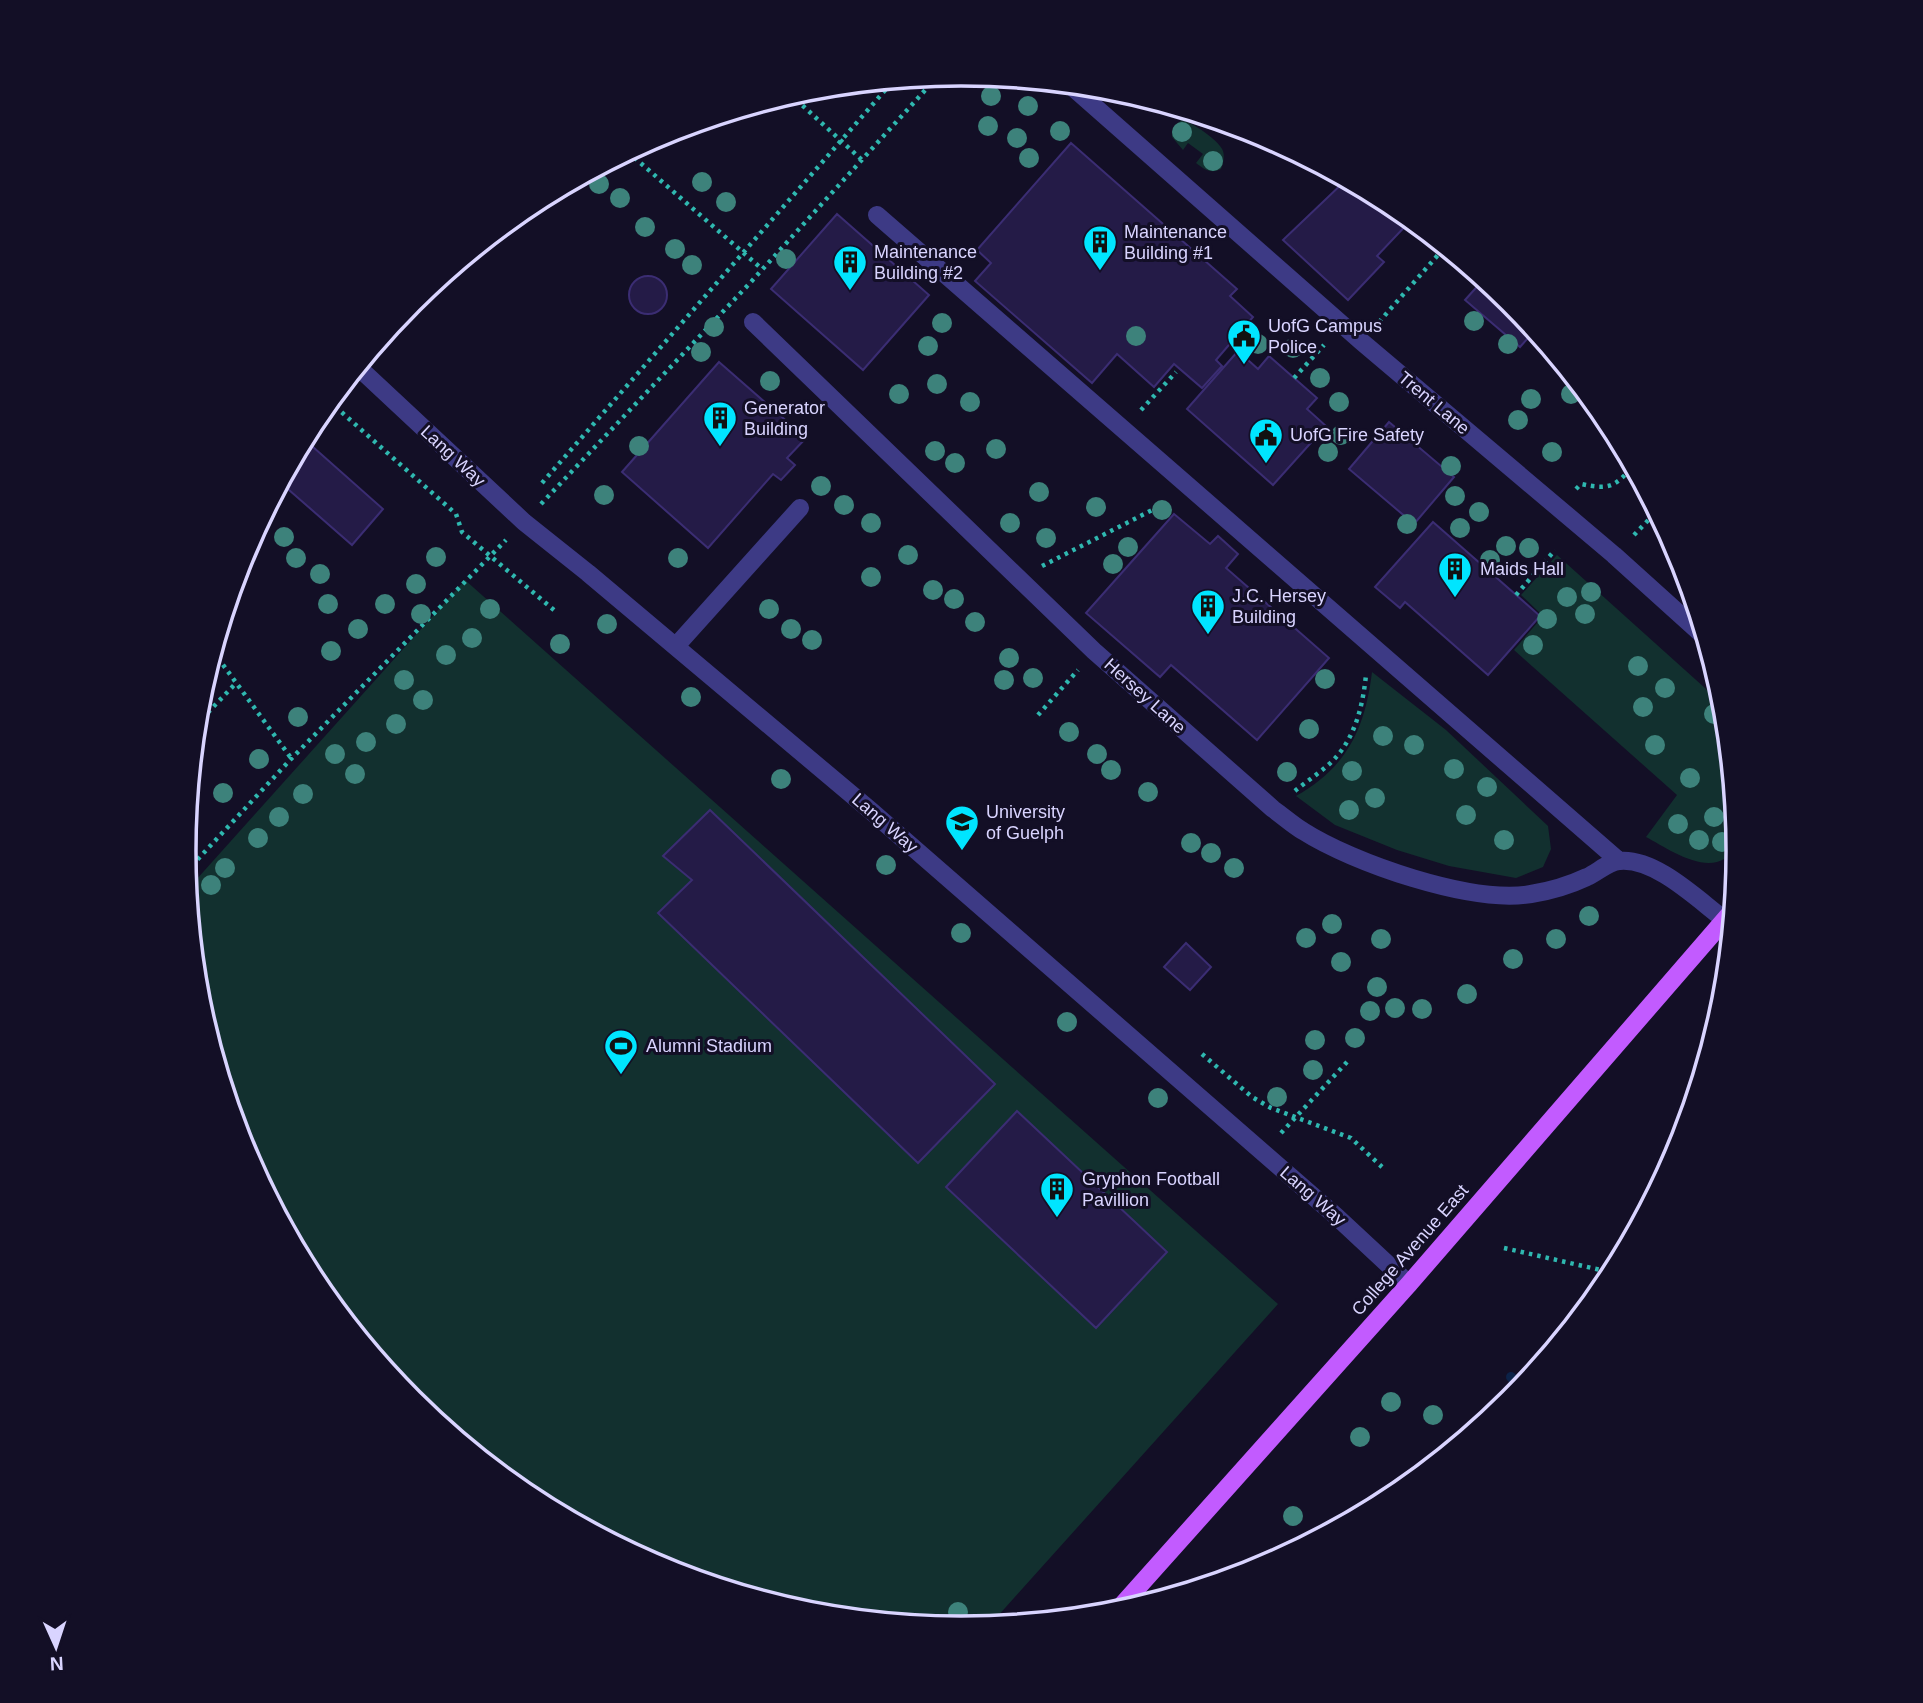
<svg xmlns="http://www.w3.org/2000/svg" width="1923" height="1703" font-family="Arial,sans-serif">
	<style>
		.green { fill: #12302f }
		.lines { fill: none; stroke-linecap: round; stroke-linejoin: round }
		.stream { stroke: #0c2248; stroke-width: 10 }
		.building { fill: #241b47; stroke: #3b2d73; stroke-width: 2 }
		.path { stroke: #2fb8b0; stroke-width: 4.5; stroke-dasharray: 3.5 5; stroke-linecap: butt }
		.minor { stroke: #3d3a85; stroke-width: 18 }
		.major { stroke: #c25bff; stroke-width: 18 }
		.tree { fill: #3d827b }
		.labels { text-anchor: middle; stroke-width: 6; stroke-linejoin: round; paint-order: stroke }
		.poi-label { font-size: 18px; fill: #d9d4ff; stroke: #130f26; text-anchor: start }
		.street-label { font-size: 18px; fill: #d9d4ff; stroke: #130f26 }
		.rim { fill: none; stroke: #d9d4ff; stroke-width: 3.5 }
	</style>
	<rect width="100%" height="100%" fill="#130f26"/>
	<path class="green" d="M1181,120C1191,121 1221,142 1223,151C1225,157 1223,164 1221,169C1211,174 1205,170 1196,163L1203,154L1188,143L1183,150L1172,137V131Z
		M1557,555L1725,706L1739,842C1734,848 1729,856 1724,859C1702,873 1665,847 1646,837L1677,795L1514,650L1543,616L1521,595Z
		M465,580L1278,1304L988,1627L961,1629L809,1614L663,1570L529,1498L411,1401L314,1283L243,1149L198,1003L187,890Z
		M1372,672L1446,730L1548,826L1551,849L1543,867L1516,878L1449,866L1397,850L1335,825L1296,796C1347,767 1365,729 1372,672Z"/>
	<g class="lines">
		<path class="stream" d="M1511,1377L1522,1388"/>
	</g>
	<path class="building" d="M1071,143L1237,289L1230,296L1253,317L1216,360L1222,366L1202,388L1174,364L1154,387L1117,354L1092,383L975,281L991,263L977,250Z
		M1347,179L1394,205L1412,219L1377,256L1384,262L1348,300L1283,240Z
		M837,214L929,295L863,370L771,289Z
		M629 295a19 19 0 1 1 38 0a19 19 0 1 1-38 0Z
		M1484,279L1512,302L1535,330L1520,347L1465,300Z
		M1238,351L1258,369L1269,356L1317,398L1307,409L1326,426L1273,485L1187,409Z
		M719,362L806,438L787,458L795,465L781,480L773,474L708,548L622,472Z
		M1389,422L1454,477L1414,524L1349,469Z
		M304,439L383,509L352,545L281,483Z
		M1174,514L1210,544L1218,536L1238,554L1226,568L1329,658L1257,740L1171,665L1160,677L1086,613Z
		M1433,522L1540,616L1488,675L1405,602L1400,608L1375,587Z
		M710,810L995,1084L918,1163L658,913L692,880L663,856Z
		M1186,943L1211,967L1190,990L1164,967Z
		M1017,1111L1167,1252L1096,1328L946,1187Z"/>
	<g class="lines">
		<path class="path" d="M790,94L862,160
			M628,152L762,269
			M1379,322L1445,247
			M1294,378L1324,345
			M329,401L456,514L462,532L554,610
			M1141,410L1176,372
			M542,483L894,80
			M1576,489L1581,484C1609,490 1615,487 1633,466
			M541,504L750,283L938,76
			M1634,535L1657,511
			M1042,566L1166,503
			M1516,595L1555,550
			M213,651L291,758
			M1038,715L1078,670
			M196,725L237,682
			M1295,791C1308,780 1326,769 1337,756C1356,734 1363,704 1366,675
			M186,872L291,759L506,540
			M1202,1054L1252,1097L1271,1108L1351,1138L1382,1167
			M1281,1133L1347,1062
			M1504,1248L1614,1273"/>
		<path class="minor" d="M1069,84L1362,342L1614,555L1706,638
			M877,215L1618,860
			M753,322L1094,651L1273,809C1283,816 1293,825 1303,831C1353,863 1471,904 1531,894C1550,891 1570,885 1587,877C1597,873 1609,861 1620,861C1656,858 1698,900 1725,920
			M358,367L524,522L588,573L870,810L1337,1217L1409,1284
			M676,646L800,508"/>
		<path class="major" d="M1114,1614L1409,1284L1734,909"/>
	</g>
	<g class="tree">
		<circle cx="991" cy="96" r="10"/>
		<circle cx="1028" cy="106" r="10"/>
		<circle cx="988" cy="126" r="10"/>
		<circle cx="1060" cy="131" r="10"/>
		<circle cx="1182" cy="132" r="10"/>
		<circle cx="1017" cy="138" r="10"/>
		<circle cx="1029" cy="158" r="10"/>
		<circle cx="1213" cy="161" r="10"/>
		<circle cx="702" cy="182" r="10"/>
		<circle cx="599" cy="184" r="10"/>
		<circle cx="620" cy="198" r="10"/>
		<circle cx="726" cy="202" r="10"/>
		<circle cx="645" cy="227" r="10"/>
		<circle cx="675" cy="249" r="10"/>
		<circle cx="786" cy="259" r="10"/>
		<circle cx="692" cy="265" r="10"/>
		<circle cx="1474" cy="321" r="10"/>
		<circle cx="942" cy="323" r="10"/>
		<circle cx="714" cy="327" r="10"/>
		<circle cx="1136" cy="336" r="10"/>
		<circle cx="1258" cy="344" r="10"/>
		<circle cx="1508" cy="344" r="10"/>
		<circle cx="928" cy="346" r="10"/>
		<circle cx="1293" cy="348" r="10"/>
		<circle cx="701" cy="352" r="10"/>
		<circle cx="1320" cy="378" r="10"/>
		<circle cx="770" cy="381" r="10"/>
		<circle cx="937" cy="384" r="10"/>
		<circle cx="899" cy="394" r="10"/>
		<circle cx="1571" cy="394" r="10"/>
		<circle cx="1531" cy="399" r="10"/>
		<circle cx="970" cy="402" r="10"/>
		<circle cx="1339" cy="402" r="10"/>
		<circle cx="1518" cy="420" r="10"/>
		<circle cx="1341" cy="435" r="10"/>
		<circle cx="639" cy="446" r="10"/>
		<circle cx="996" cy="449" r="10"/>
		<circle cx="935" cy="451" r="10"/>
		<circle cx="1328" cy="452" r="10"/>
		<circle cx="1552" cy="452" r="10"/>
		<circle cx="955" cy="463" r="10"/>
		<circle cx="1451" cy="466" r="10"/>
		<circle cx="821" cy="486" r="10"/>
		<circle cx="1039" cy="492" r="10"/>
		<circle cx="604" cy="495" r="10"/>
		<circle cx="1455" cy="496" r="10"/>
		<circle cx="844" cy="505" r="10"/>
		<circle cx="1096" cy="507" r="10"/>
		<circle cx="1162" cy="510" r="10"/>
		<circle cx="1479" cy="512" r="10"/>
		<circle cx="871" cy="523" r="10"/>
		<circle cx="1010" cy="523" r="10"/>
		<circle cx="1407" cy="524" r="10"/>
		<circle cx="1460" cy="528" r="10"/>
		<circle cx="284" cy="537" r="10"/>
		<circle cx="1046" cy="538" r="10"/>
		<circle cx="1506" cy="546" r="10"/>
		<circle cx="1128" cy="547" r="10"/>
		<circle cx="1529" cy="548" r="10"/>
		<circle cx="908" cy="555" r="10"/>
		<circle cx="436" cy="557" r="10"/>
		<circle cx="296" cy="558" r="10"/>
		<circle cx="678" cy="558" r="10"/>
		<circle cx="1490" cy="560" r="10"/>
		<circle cx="1113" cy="564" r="10"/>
		<circle cx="320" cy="574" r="10"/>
		<circle cx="871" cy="577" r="10"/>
		<circle cx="416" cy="584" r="10"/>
		<circle cx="933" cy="590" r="10"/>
		<circle cx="1591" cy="592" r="10"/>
		<circle cx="1567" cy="597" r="10"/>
		<circle cx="954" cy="599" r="10"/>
		<circle cx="328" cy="604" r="10"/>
		<circle cx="385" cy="604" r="10"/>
		<circle cx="490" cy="609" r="10"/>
		<circle cx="769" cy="609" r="10"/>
		<circle cx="421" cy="614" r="10"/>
		<circle cx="1585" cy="614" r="10"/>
		<circle cx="1547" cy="619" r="10"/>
		<circle cx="975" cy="622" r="10"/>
		<circle cx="607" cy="624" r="10"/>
		<circle cx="358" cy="629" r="10"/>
		<circle cx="791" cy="629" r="10"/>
		<circle cx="472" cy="638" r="10"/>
		<circle cx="812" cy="640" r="10"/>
		<circle cx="560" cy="644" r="10"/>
		<circle cx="1533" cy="645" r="10"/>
		<circle cx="331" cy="651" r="10"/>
		<circle cx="446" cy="655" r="10"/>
		<circle cx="1009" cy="658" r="10"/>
		<circle cx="1638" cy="666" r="10"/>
		<circle cx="1033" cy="678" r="10"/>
		<circle cx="1325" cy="679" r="10"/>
		<circle cx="404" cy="680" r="10"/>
		<circle cx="1004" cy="680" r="10"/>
		<circle cx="1665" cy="688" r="10"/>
		<circle cx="691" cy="697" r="10"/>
		<circle cx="423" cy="700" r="10"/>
		<circle cx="1643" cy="707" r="10"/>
		<circle cx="1714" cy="714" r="10"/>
		<circle cx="298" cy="717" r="10"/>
		<circle cx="396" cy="724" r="10"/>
		<circle cx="1309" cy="729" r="10"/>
		<circle cx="1069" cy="732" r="10"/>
		<circle cx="1383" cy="736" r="10"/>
		<circle cx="366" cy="742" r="10"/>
		<circle cx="1414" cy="745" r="10"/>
		<circle cx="1655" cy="745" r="10"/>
		<circle cx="335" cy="754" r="10"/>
		<circle cx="1097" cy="754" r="10"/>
		<circle cx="259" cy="759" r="10"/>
		<circle cx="1454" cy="769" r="10"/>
		<circle cx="1111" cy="770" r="10"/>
		<circle cx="1352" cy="771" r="10"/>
		<circle cx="1287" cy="772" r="10"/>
		<circle cx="355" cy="774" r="10"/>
		<circle cx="1690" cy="778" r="10"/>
		<circle cx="781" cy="779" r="10"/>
		<circle cx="1487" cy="787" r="10"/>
		<circle cx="1148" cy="792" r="10"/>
		<circle cx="223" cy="793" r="10"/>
		<circle cx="303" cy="794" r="10"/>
		<circle cx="1375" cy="798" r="10"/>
		<circle cx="1349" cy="810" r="10"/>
		<circle cx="1466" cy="815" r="10"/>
		<circle cx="279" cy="817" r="10"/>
		<circle cx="1714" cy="817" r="10"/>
		<circle cx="1678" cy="824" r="10"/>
		<circle cx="258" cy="838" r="10"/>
		<circle cx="1504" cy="840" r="10"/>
		<circle cx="1699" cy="840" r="10"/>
		<circle cx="1722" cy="842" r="10"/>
		<circle cx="1191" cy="843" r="10"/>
		<circle cx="1211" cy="853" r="10"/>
		<circle cx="886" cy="865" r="10"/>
		<circle cx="225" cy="868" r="10"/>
		<circle cx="1234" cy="868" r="10"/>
		<circle cx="211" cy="885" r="10"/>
		<circle cx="1589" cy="916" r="10"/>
		<circle cx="1332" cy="924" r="10"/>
		<circle cx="961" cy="933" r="10"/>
		<circle cx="1306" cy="938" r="10"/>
		<circle cx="1381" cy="939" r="10"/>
		<circle cx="1556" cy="939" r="10"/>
		<circle cx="1513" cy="959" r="10"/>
		<circle cx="1341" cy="962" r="10"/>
		<circle cx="1377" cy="987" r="10"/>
		<circle cx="1467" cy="994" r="10"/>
		<circle cx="1395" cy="1008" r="10"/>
		<circle cx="1422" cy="1009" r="10"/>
		<circle cx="1370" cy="1011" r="10"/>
		<circle cx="1067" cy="1022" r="10"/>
		<circle cx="1355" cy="1038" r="10"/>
		<circle cx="1315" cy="1040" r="10"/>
		<circle cx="1313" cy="1070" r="10"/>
		<circle cx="1277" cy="1097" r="10"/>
		<circle cx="1158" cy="1098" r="10"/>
		<circle cx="1391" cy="1402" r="10"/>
		<circle cx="1433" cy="1415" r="10"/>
		<circle cx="1360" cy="1437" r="10"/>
		<circle cx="1293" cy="1516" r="10"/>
		<circle cx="958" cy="1612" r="10"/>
	</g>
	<defs>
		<g id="building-pin" transform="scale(1.75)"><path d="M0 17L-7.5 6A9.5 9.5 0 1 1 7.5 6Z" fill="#00e5ff" stroke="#130f26"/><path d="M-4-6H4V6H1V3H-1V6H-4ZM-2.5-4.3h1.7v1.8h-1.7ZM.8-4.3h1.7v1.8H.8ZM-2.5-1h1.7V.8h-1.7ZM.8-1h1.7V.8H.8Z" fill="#111"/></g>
		<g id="civic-pin" transform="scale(1.75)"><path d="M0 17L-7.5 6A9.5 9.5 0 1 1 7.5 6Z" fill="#00e5ff" stroke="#130f26"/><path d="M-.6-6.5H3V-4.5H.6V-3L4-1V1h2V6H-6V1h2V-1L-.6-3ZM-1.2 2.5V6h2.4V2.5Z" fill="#111"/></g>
		<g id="university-pin" transform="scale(1.75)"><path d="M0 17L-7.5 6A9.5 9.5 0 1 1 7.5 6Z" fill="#00e5ff" stroke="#130f26"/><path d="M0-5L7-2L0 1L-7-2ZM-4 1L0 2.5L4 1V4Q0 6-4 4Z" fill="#111"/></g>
		<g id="stadium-pin" transform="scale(1.75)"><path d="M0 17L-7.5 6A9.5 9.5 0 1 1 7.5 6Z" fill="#00e5ff" stroke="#130f26"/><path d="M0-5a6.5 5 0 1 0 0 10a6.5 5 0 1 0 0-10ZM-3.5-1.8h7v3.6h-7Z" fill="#111"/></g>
	</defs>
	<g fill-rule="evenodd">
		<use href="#building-pin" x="1100" y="242"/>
		<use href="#building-pin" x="850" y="262"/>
		<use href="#civic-pin" x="1244" y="336"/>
		<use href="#building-pin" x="720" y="418"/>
		<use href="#civic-pin" x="1266" y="435"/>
		<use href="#building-pin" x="1455" y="569"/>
		<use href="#building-pin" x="1208" y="606"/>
		<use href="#university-pin" x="962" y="822"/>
		<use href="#stadium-pin" x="621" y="1046"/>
		<use href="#building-pin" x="1057" y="1189"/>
	</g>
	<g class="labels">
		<g class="poi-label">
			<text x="1124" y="238">Maintenance<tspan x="1124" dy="21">Building #1</tspan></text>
			<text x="874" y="258">Maintenance<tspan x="874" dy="21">Building #2</tspan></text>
			<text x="1268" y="332">UofG Campus<tspan x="1268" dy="21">Police</tspan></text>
			<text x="744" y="414">Generator<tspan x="744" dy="21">Building</tspan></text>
			<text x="1290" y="441">UofG Fire Safety</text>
			<text x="1480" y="575">Maids Hall</text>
			<text x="1232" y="602">J.C. Hersey<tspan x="1232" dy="21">Building</tspan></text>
			<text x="986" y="818">University<tspan x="986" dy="21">of Guelph</tspan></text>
			<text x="646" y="1052">Alumni Stadium</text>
			<text x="1082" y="1185">Gryphon Football<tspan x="1082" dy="21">Pavillion</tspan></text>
		</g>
		<g class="street-label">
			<text transform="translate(1434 403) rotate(40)" y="6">Trent Lane</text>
			<text transform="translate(453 456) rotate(43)" y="6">Lang Way</text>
			<text transform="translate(1145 696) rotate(42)" y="6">Hersey Lane</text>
			<text transform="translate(885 823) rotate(41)" y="6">Lang Way</text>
			<text transform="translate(1313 1196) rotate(41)" y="6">Lang Way</text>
			<text transform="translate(1410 1250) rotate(-49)" y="6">College Avenue East</text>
		</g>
	</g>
	<path d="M0 0H1923V1703H0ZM196 851a765 765 0 1 1 1530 0a765 765 0 1 1-1530 0Z" fill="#130f26" fill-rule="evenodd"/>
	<path class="rim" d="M196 851a765 765 0 1 1 1530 0a765 765 0 1 1-1530 0Z"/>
	<g transform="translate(56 1647) rotate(177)" stroke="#130f26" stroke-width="5" paint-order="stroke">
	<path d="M0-5L12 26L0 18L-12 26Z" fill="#d9d4ff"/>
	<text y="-10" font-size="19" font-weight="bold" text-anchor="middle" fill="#d9d4ff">N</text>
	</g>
</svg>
